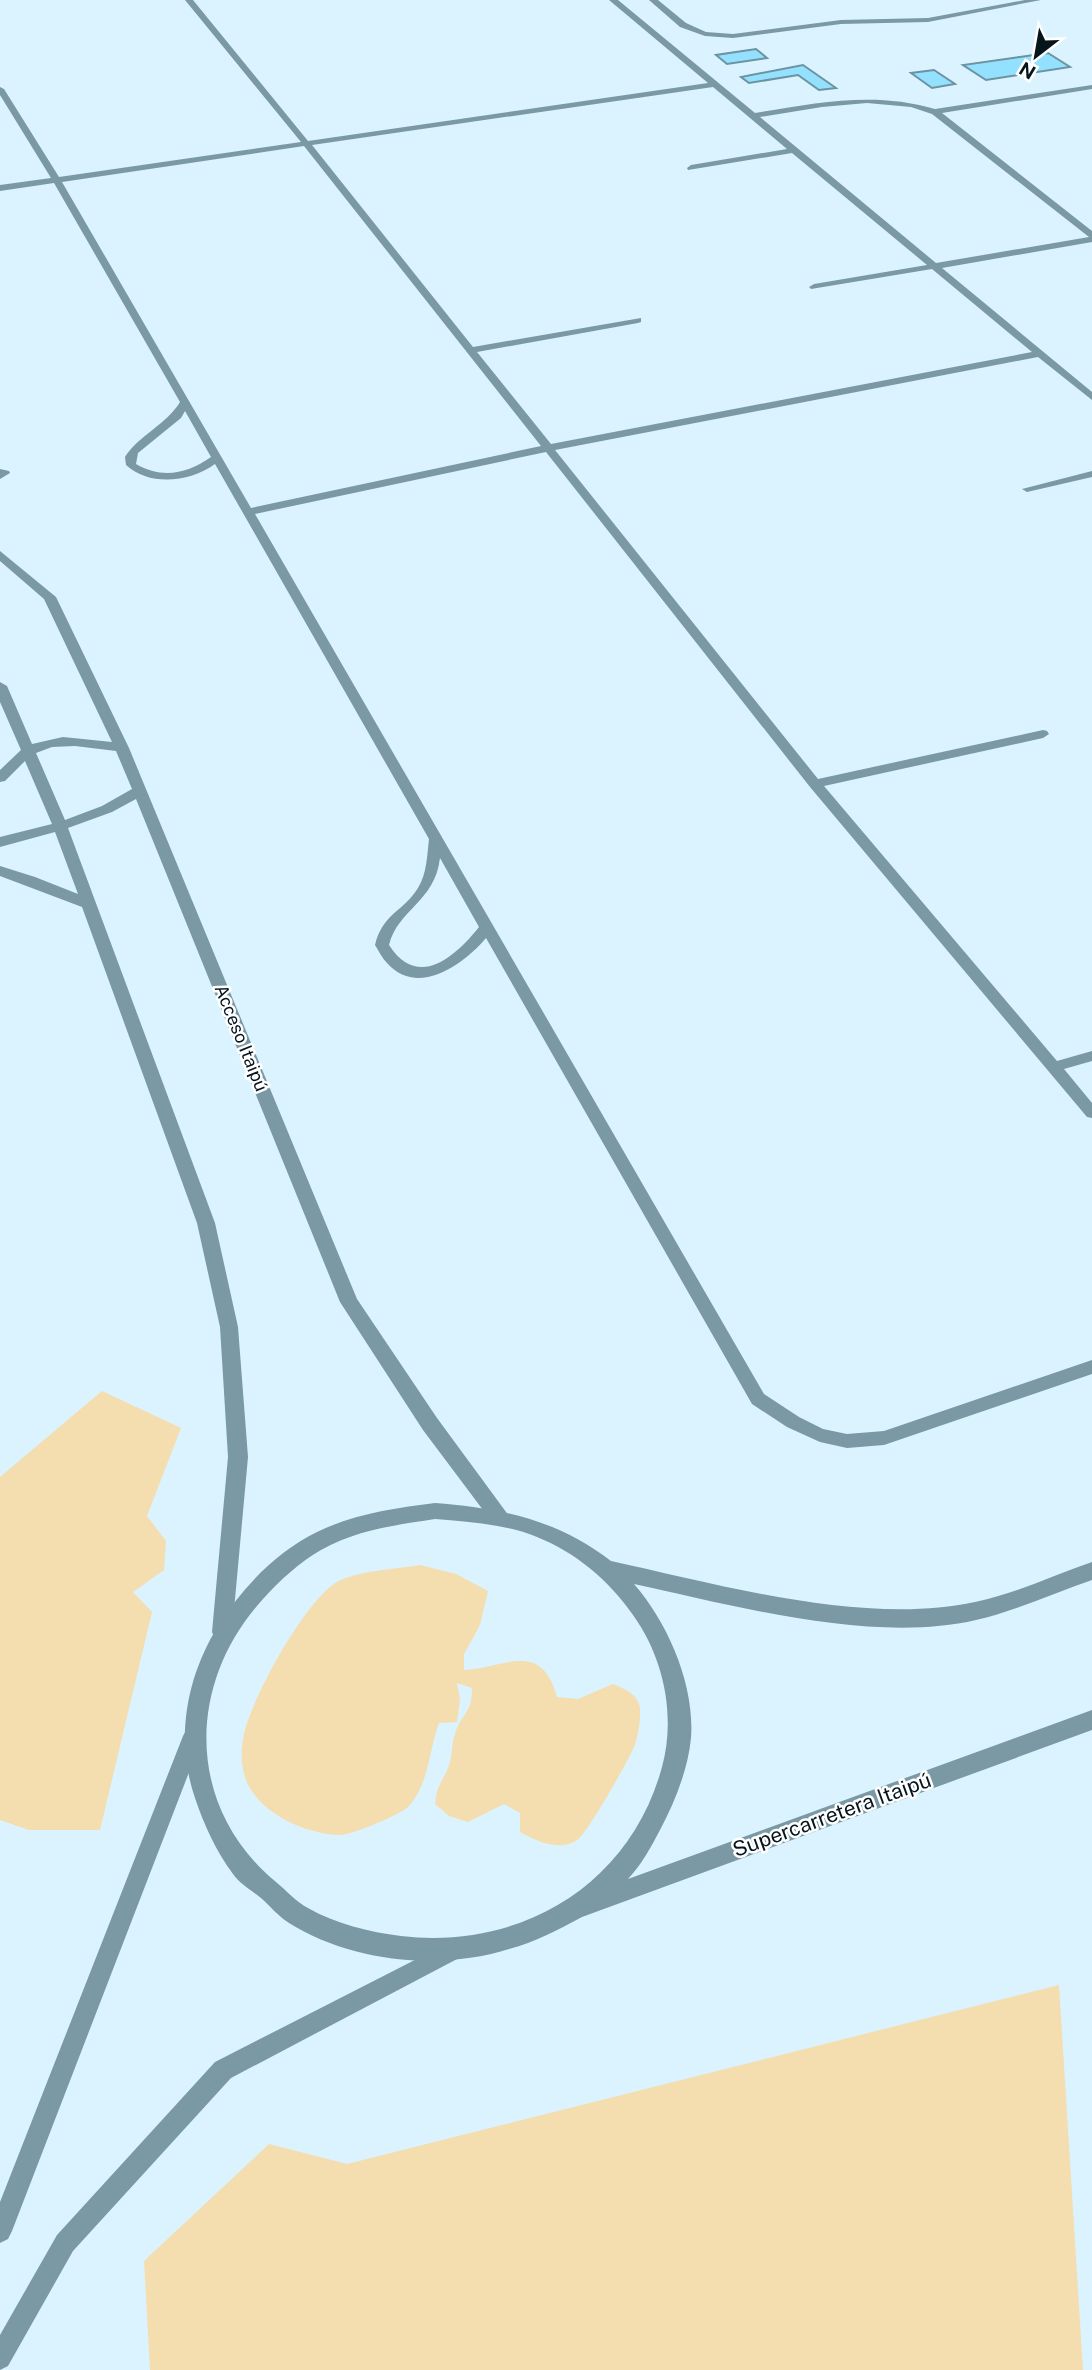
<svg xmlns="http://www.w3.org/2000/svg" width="1092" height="2370" font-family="'Public Sans',sans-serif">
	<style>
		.green { fill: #f4ddaf }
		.building { fill: #94e1ff; stroke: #6c93a2; stroke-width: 2 }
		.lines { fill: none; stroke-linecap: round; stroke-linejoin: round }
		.service { fill: #7a99a5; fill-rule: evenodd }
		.minor { fill: #7a99a5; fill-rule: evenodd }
		.tertiary { fill: #7a99a5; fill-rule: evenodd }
		.labels { text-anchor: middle; stroke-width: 5; stroke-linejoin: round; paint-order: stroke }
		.street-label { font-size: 18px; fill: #06151b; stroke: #fff }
		.near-street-label { font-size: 21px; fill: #06151b; stroke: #fff }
	</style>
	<rect width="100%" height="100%" fill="#dbf3fe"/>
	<path class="green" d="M102,1391L181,1428L147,1516L166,1541L164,1570L133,1592L152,1612L100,1830H29L0,1820V1477Z
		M420,1565L456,1574L488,1591L480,1625L464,1654V1670C505,1668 541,1639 557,1697L578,1699L613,1684C625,1689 638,1694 640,1708C641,1717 638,1736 635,1745C629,1759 587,1835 576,1841C557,1851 537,1841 520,1832V1813L504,1804L468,1822L449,1816L435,1804C437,1784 442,1783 448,1768C453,1756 451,1745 455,1734C461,1713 472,1715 472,1688L457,1683L460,1700L457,1722L439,1723C429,1750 429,1785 408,1807C399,1815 352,1835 340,1835C305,1834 256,1812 245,1777C240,1762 241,1745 245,1730C255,1693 305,1601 337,1582C356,1571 397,1569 420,1565Z
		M1059,1985L1083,2370H150L144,2261L269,2144L347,2164Z"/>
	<path class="building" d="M756,49L767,58L727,64L716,55Z
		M1048,53L1070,67L986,80L963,65Z
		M803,65L836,88L819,90L798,75L749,83L741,77Z
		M934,70L955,84L932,88L911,73Z"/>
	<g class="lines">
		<path class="service" d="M185,0H193L308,141L708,83L609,0H618L755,113C816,103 874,91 935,109L1092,85V89L942,113L1092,231V242L942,268L1092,392V400L1038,357L555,450L818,779L1043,730L1047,731L1049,734L1043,738L824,786L1057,1061L1092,1051V1061L1064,1069L1092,1103V1118L1087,1117L810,787L546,452L255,514L764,1394L799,1417L823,1429L847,1434L884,1431L1092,1360V1374L884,1445L847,1448L820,1442L787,1427L752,1404L486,938C464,964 418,998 387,963C382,958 379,951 375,945C383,913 403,912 418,888C427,873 427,856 429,839L215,464C190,482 150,487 126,465L125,457C139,435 166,425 180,402L54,183L0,191V185L51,178L0,95V87L4,89L59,177L301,142ZM713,87L787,149L691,165L687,168L688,170L792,153L927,265L814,284L809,287L811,289L932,269L1032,352L551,444L477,352L638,323L641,322V318L473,347L312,145ZM867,103L911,107L932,114L1089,237L936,263L760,117L822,107ZM304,146L541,446L251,508L62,182ZM185,411L211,457C187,474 162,479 136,464L138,453L181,418ZM440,858L479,927C455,957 418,990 389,945C398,909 435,902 440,858Z
			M649,0H658L686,23L706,32L733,34L841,20L928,18L1025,0H1041L928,22L841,24L733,38L705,36L680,27Z
			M0,469L9,471L10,473L0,479Z
			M1092,471V477L1027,492L1022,489Z
			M193,1727L200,1730L203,1736L12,2231L8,2239L0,2243V2202L183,1736L186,1730Z
			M452,1941L459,1944L463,1951L459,1958L231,2078L73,2251L8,2366L0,2370V2335L57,2235L215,2062Z"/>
		<path class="minor" d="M0,551L56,597L129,748L357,1299L437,1418L509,1516L506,1522L499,1524L492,1522L423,1430L340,1302L136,799L112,812L68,828L215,1223L238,1327L248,1457L232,1632L229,1639L222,1641L215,1639L212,1632L228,1457L220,1327L197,1223L82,907L0,876V866L35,877L78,894L55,832L0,847V837L52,824L25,761L5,781L0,782V770L21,750L0,702V682L7,686L32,744L63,737L112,742L44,599L0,561ZM75,746L116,751L132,789L102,806L65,820L36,753L52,747Z"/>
		<path class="tertiary" d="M435,1503C501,1508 558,1520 611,1561C721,1585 865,1626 975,1602C1015,1594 1054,1575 1092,1562V1580C1054,1593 1015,1611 976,1620C873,1644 736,1606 634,1584C668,1623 695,1685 691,1738C688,1769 675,1802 660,1830C651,1847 642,1864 628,1879L1092,1710V1730L582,1917C558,1930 535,1942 509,1949C440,1971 351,1962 289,1923C278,1916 270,1906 261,1898C251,1890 240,1884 233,1874C216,1851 204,1825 195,1798C175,1740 186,1678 218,1626C242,1588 276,1552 317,1532C354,1514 395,1508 435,1503ZM435,1519C469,1522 505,1524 537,1537C577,1553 609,1581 633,1615C664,1658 676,1716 662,1767C630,1885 521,1950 401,1936C369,1932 336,1924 308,1908C296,1902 286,1890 276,1882C185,1807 186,1683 263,1599C280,1580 300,1562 321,1550C356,1530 396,1525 435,1519Z"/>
	</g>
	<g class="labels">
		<g class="street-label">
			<text transform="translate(241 1038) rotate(68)" y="6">Acceso Itaipú</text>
		</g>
		<g class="near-street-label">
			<text transform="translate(832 1815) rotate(-20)" y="7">Supercarretera Itaipú</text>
		</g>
	</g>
	<g transform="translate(1036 56) rotate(211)" stroke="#ffffff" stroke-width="5" paint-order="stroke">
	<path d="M0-5L12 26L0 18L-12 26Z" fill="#06151b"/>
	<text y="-10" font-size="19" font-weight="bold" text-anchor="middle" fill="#06151b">N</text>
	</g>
</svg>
